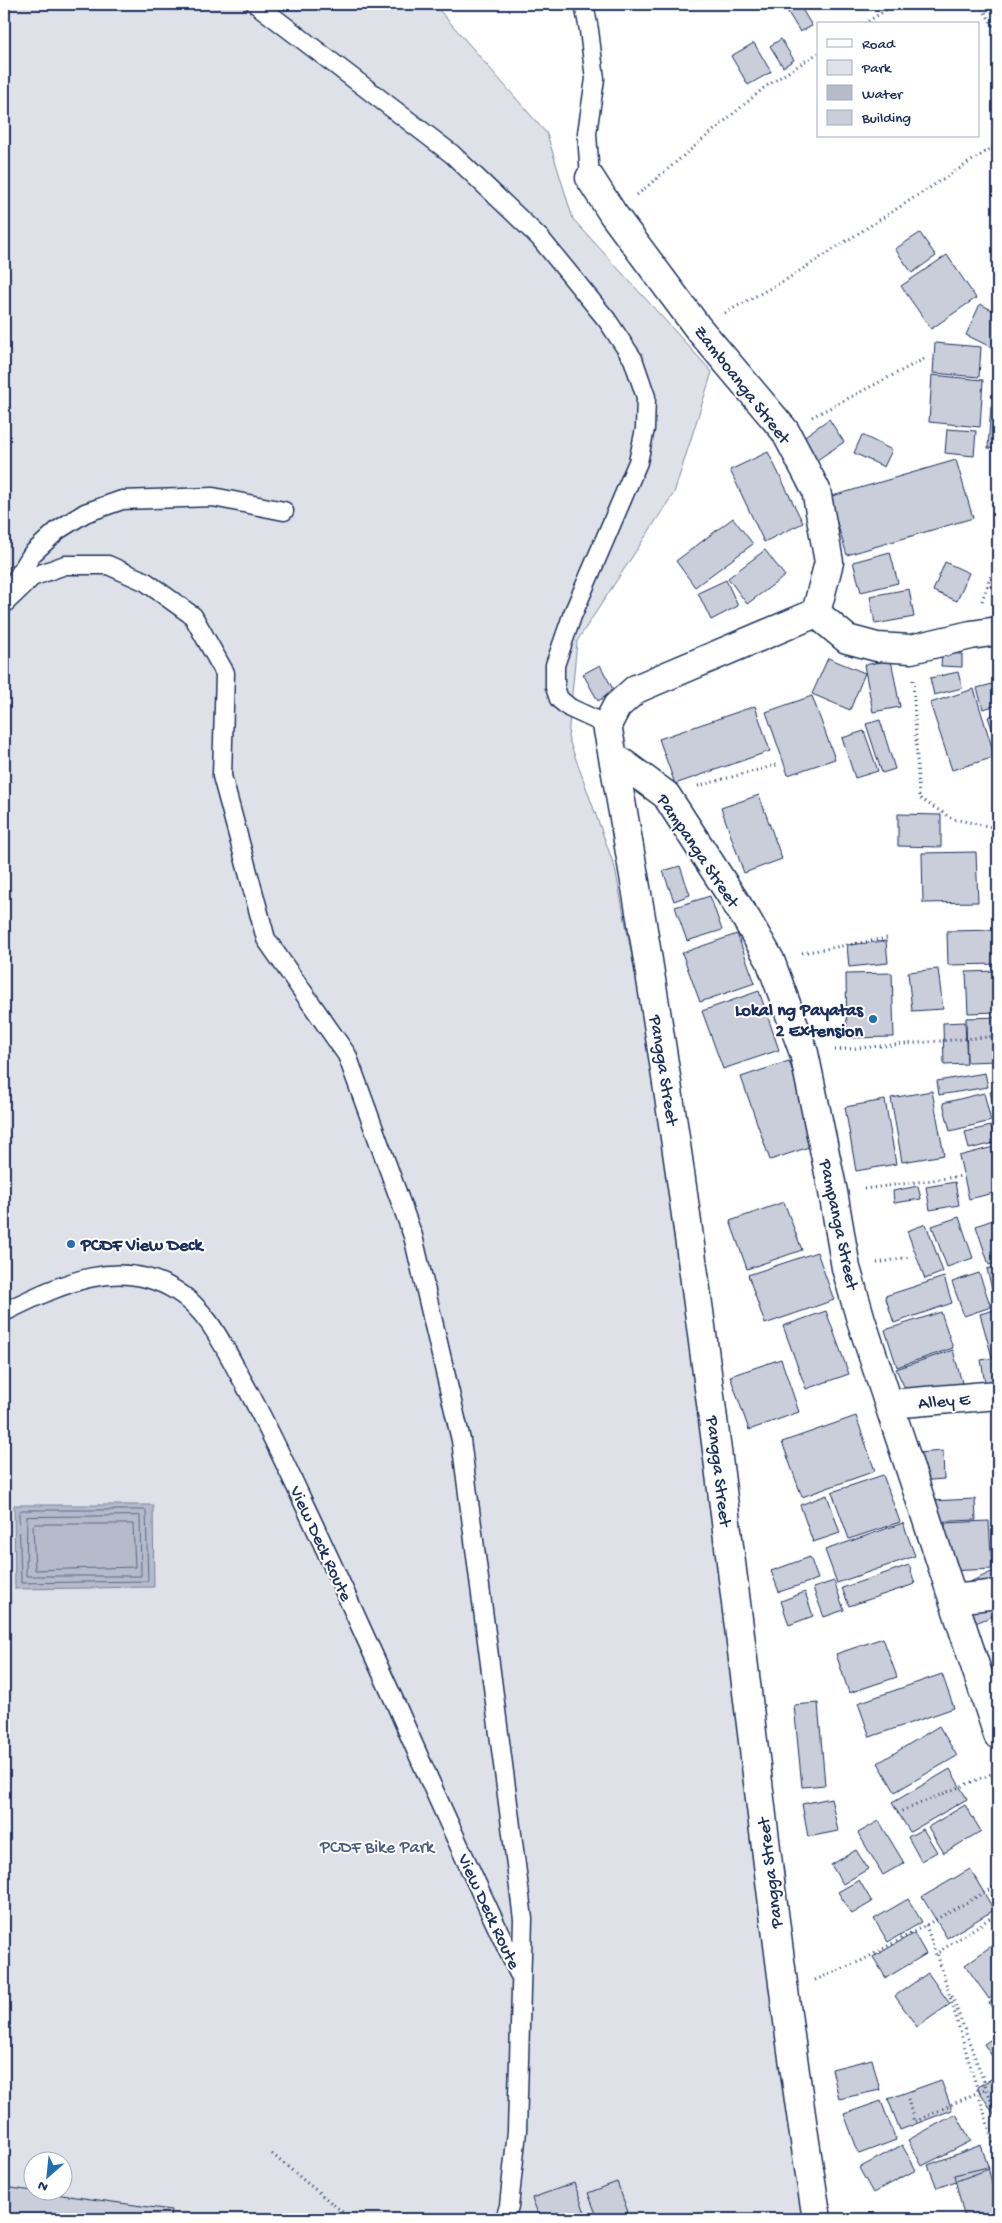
<svg xmlns="http://www.w3.org/2000/svg" width="1002" height="2223" font-family="'Gochi Hand',sans-serif">
	<style>
		.green { fill: #dee1e7; stroke: #7c88a2; fill-rule: evenodd }
		.water { fill: #b5bbca; stroke: #77839f }
		.lines { fill: none; stroke-linecap: round; stroke-linejoin: round }
		.shore { stroke: #596789; stroke-width: 1 }
		.building { fill: #caceda; stroke: #1b2f5e }
		.lane-casing { stroke: #1b2f5e; stroke-width: 21 }
		.street-casing { stroke: #1b2f5e; stroke-width: 31 }
		.path { stroke: #1b2f5e; stroke-width: 3; stroke-dasharray: 1 4; stroke-linecap: butt }
		.lane { stroke: #fff; stroke-width: 18 }
		.street { stroke: #fff; stroke-width: 28 }
		.poi-dot { fill: #1f6fb2; stroke: #fff; stroke-width: 2 }
		.labels { text-anchor: middle; stroke-width: 4; stroke-linejoin: round; paint-order: stroke }
		.street-label { font-size: 18px; fill: #1b2f5e; stroke: #fff }
		.poi-label { font-size: 18px; font-weight: bold; fill: #1b2f5e; stroke: #fff; text-anchor: end }
		.park-label { font-size: 18px; fill: #4c5c80; stroke: #fff }
	</style>
	<rect width="100%" height="100%" fill="#fff"/>
	<filter id="ink" filterUnits="userSpaceOnUse"><feTurbulence type="fractalNoise" baseFrequency=".02" numOctaves="2"/><feDisplacementMap in="SourceGraphic" scale="10" xChannelSelector="R" yChannelSelector="G"/><feConvolveMatrix kernelMatrix="1 2 1 2 8 2 1 2 1" color-interpolation-filters="sRGB"/></filter>
	<g filter="url(#ink)">
		<path class="green" d="M4,4H434L547,134L573,219L712,372L674,493L577,641L568,737L615,868L662,1113L755,1868L804,2219H4ZM32,2160H62V2190H32Z"/>
		<path class="water" d="M14,1505H153L154,1587L15,1589Z"/>
		<g class="lines">
			<path class="shore" d="M22,1510H146L148,1581L21,1583L19,1513Z
				M140,1516L141,1576H26L27,1517Z
				M35,1524H133L135,1567L35,1570L33,1526Z"/>
		</g>
		<path class="building" d="M783,4H799L812,26L800,32Z
			M781,39L794,60L783,67L770,46Z
			M754,43L771,72L748,85L731,56Z
			M920,233L936,256L912,273L895,249Z
			M947,255L976,298L931,329L901,286Z
			M980,304L998,313V342L995,349L966,335Z
			M935,343L981,347L979,377L933,373Z
			M932,375L983,380L980,427L929,422Z
			M991,406L998,407V449L988,448Z
			M829,419L844,442L817,460L802,438Z
			M947,429L976,431L974,456L945,453Z
			M862,435L892,450L884,467L854,453Z
			M768,452L803,523L764,542L730,470Z
			M956,460L973,518L847,555L829,497Z
			M733,518L753,544L695,587L676,561Z
			M765,550L785,576L747,604L728,578Z
			M890,552L898,583L861,592L853,562Z
			M945,562L969,573L957,601L933,591Z
			M726,580L738,606L711,620L698,593Z
			M909,589L914,617L875,624L870,596Z
			M942,653L962,654V667L941,666Z
			M828,658L865,673L850,710L812,694Z
			M891,660L900,707L873,712L864,665Z
			M600,665L614,691L598,701L583,674Z
			M958,672L962,688L934,695L930,678Z
			M996,683L998,705L983,709L977,688Z
			M974,689L995,757L952,770L930,703Z
			M812,696L835,759L788,775L766,712Z
			M755,706L770,751L675,784L659,739Z
			M998,713V746L988,717Z
			M880,720L895,769L882,773L866,724Z
			M864,731L878,771L855,778L842,738Z
			M759,795L782,859L744,873L721,808Z
			M898,814L941,815V847L898,846Z
			M976,852L978,902L923,903L922,853Z
			M680,866L690,895L674,901L663,871Z
			M710,896L722,930L687,941L675,907Z
			M998,930V964L948,965L947,931Z
			M737,934L755,983L700,1002L682,953Z
			M886,941L888,963L849,967L847,945Z
			M938,969L943,1009L912,1011L908,972Z
			M998,971V1012L968,1013L966,972Z
			M892,973L894,1037L847,1038L846,974Z
			M759,991L779,1050L723,1069L702,1011Z
			M998,1017V1061L967,1062L966,1018Z
			M965,1022L967,1064L944,1065L943,1023Z
			M789,1061L818,1144L770,1160L741,1077Z
			M985,1073L988,1087L939,1095L937,1081Z
			M998,1090V1127L990,1092Z
			M932,1091L944,1155L902,1162L891,1098Z
			M984,1093L991,1121L950,1131L943,1103Z
			M885,1100L896,1164L856,1171L845,1107Z
			M991,1126L995,1143L969,1149L965,1132Z
			M997,1146L998,1192L969,1199L959,1156Z
			M955,1182L959,1205L930,1210L926,1187Z
			M918,1186L921,1199L894,1203L893,1191Z
			M784,1202L802,1250L747,1269L730,1221Z
			M959,1217L973,1258L947,1267L932,1226Z
			M998,1218V1262L989,1265L976,1226Z
			M926,1224L943,1272L925,1279L907,1231Z
			M817,1252L834,1300L765,1324L748,1275Z
			M998,1266V1306H996L987,1269Z
			M979,1273L991,1307L964,1316L952,1282Z
			M944,1277L952,1303L894,1323L885,1296Z
			M998,1309V1356L992,1357L980,1314Z
			M826,1311L849,1374L806,1389L783,1326Z
			M941,1312L953,1348L897,1367L885,1330Z
			M953,1350L962,1383L908,1395L896,1369Z
			M998,1357V1393L987,1395L981,1360Z
			M781,1359L799,1412L749,1430L730,1376Z
			M856,1416L875,1471L802,1497L782,1442Z
			M943,1451L944,1479L919,1481L917,1453Z
			M883,1475L900,1522L849,1539L832,1492Z
			M827,1495L840,1533L813,1542L800,1505Z
			M975,1499L976,1520L930,1522L929,1501Z
			M989,1521L992,1569L948,1571L945,1523Z
			M903,1523L915,1556L837,1583L825,1550Z
			M810,1557L818,1579L779,1592L771,1571Z
			M909,1565L915,1584L849,1606L842,1588Z
			M998,1569V1614L973,1624L957,1588Z
			M834,1581L844,1610L824,1617L813,1588Z
			M805,1592L813,1616L789,1625L781,1601Z
			M883,1638L897,1677L849,1693L836,1654Z
			M942,1674L954,1708L870,1737L858,1703Z
			M818,1703L825,1785L802,1787L794,1705Z
			M939,1726L957,1756L895,1792L878,1763Z
			M950,1769L967,1799L910,1832L892,1803Z
			M831,1798L838,1831L808,1837L802,1804Z
			M965,1805L981,1831L944,1853L928,1827Z
			M879,1821L904,1863L883,1875L858,1833Z
			M923,1829L937,1852L921,1861L908,1837Z
			M856,1850L868,1869L843,1884L831,1865Z
			M970,1869L994,1910L947,1938L922,1897Z
			M859,1880L872,1902L852,1914L838,1892Z
			M908,1899L922,1922L888,1942L874,1919Z
			M914,1933L926,1954L886,1978L873,1957Z
			M998,1941V1993L989,1999L965,1965Z
			M928,1973L950,2004L917,2027L895,1996Z
			M998,1997V2016L989,2003Z
			M998,2035V2065L984,2044Z
			M872,2059L880,2090L839,2099L832,2069Z
			M993,2078L998,2087V2121L977,2087Z
			M941,2080L952,2110L900,2130L888,2099Z
			M881,2101L896,2140L859,2154L844,2114Z
			M956,2114L971,2141L922,2166L908,2140Z
			M902,2145L916,2170L873,2193L859,2168Z
			M981,2145L989,2169L937,2188L928,2165Z
			M988,2167L998,2209V2219H965L954,2175Z
			M617,2182L628,2212L608,2219H598L588,2193Z
			M574,2183L586,2215L574,2219H540L532,2198Z
			M4,2187L171,2210L170,2219H4Z"/>
		<g class="lines">
			<g class="lane-casing">
				<path id="lane" d="M256,4L452,154L540,238L607,320L633,359L646,397L645,429L638,462L572,616L555,665V687L559,699L570,708L607,725
					M584,4L589,30L595,79L587,133L590,178
					M11,588L32,554L58,530L85,513L122,500L213,497L284,511
					M4,604L32,577L65,565H108L146,582L193,616L225,673L222,776L266,939L347,1055L413,1236L461,1440L523,1919L517,2131L509,2206L505,2219
					M4,1312C58,1286 117,1255 175,1290C207,1309 223,1345 240,1376C264,1418 284,1461 304,1504C335,1569 364,1635 394,1700C434,1792 476,1883 519,1974"/>
			</g>
			<g class="street-casing">
				<path id="street" d="M590,178L613,214L698,328L785,431L816,490L829,562L816,613
					M816,613L636,689L617,706L607,725C662,1016 700,1309 736,1603C762,1809 784,2015 817,2219
					M816,613L847,639L877,647L911,649L971,635L998,631
					M613,756L666,795L747,920L770,960L804,1053L833,1192L846,1268L861,1320L998,1735
					M890,1404L998,1395
					M953,1599L998,1594"/>
			</g>
			<path class="path" d="M980,4L998,34
				M864,24L895,4
				M637,195L765,87L818,53
				M725,313L787,279L998,144
				M812,417L924,359
				M982,601L992,573
				M913,680L919,798L953,819L998,828
				M698,786L780,764
				M802,953L887,938
				M835,1050L998,1036
				M864,1189L963,1176
				M877,1263L910,1257
				M897,1813L998,1771
				M998,1913L937,1953L998,2159
				M926,1925L936,1955
				M815,1980L861,1961L998,1885
				M952,1996L998,2119
				M908,2099L914,2122L987,2088
				M272,2154L351,2219
				M989,2219L998,2213"/>
			<use href="#lane" class="lane"/>
			<use href="#street" class="street"/>
		</g>
	</g>
	<g class="poi-dot">
		<circle cx="873" cy="1019" r="5"/>
		<circle cx="71" cy="1244" r="5"/>
	</g>
	<g class="labels">
		<g class="street-label">
			<text transform="translate(743 384) rotate(52)" y="6">Zamboanga Street</text>
			<text transform="translate(699 850) rotate(56)" y="6">Pampanga Street</text>
			<text transform="translate(665 1070) rotate(81)" y="6">Pangga Street</text>
			<text transform="translate(840 1224) rotate(78)" y="6">Pampanga Street</text>
			<text transform="translate(944 1400) rotate(-5)" y="6">Alley E</text>
			<text transform="translate(720 1471) rotate(83)" y="6">Pangga Street</text>
			<text transform="translate(322 1543) rotate(65)" y="6">View Deck Route</text>
			<text transform="translate(769 1873) rotate(-97)" y="6">Pangga Street</text>
			<text transform="translate(490 1911) rotate(65)" y="6">View Deck Route</text>
		</g>
		<g class="poi-label">
			<text x="863" y="1015">Lokal ng Payatas<tspan x="863" dy="21">2 Extension</tspan></text>
			<text x="81" y="1250" text-anchor="start">PCDF View Deck</text>
		</g>
		<g class="park-label">
			<text x="377" y="1852">PCDF Bike Park</text>
		</g>
	</g>
	<rect width="1002" height="2223" fill="none" stroke="#fff" stroke-width="20"/>
	<rect x="10" y="10" width="982" height="2203" fill="none" stroke="#1b2f5e" stroke-width="2" filter="url(#ink)"/>
	<rect x="817" y="22" width="162" height="115" fill="#ffffff" stroke="#a4acbf"/>
	<rect x="827" y="39" width="25" height="8" fill="#ffffff" stroke="#a4acbf"/>
	<text x="862" y="48" font-size="15" fill="#1b2f5e">Road</text>
	<rect x="827" y="60" width="25" height="15" fill="#dee1e7" stroke="#a4acbf"/>
	<text x="862" y="72" font-size="15" fill="#1b2f5e">Park</text>
	<rect x="827" y="85" width="25" height="15" fill="#b5bbca" stroke="#a4acbf"/>
	<text x="862" y="98" font-size="15" fill="#1b2f5e">Water</text>
	<rect x="827" y="110" width="25" height="15" fill="#caceda" stroke="#a4acbf"/>
	<text x="862" y="122" font-size="15" fill="#1b2f5e">Building</text>
	<g transform="translate(48 2176) rotate(207)"><circle r="24" fill="#ffffff" stroke="#a4acbf"/>
	<path d="M0-4L9 19L0 12L-9 19Z" fill="#1f6fb2"/>
	<text y="-8" font-size="14" font-weight="bold" text-anchor="middle" fill="#1b2f5e">N</text>
	</g>
</svg>
